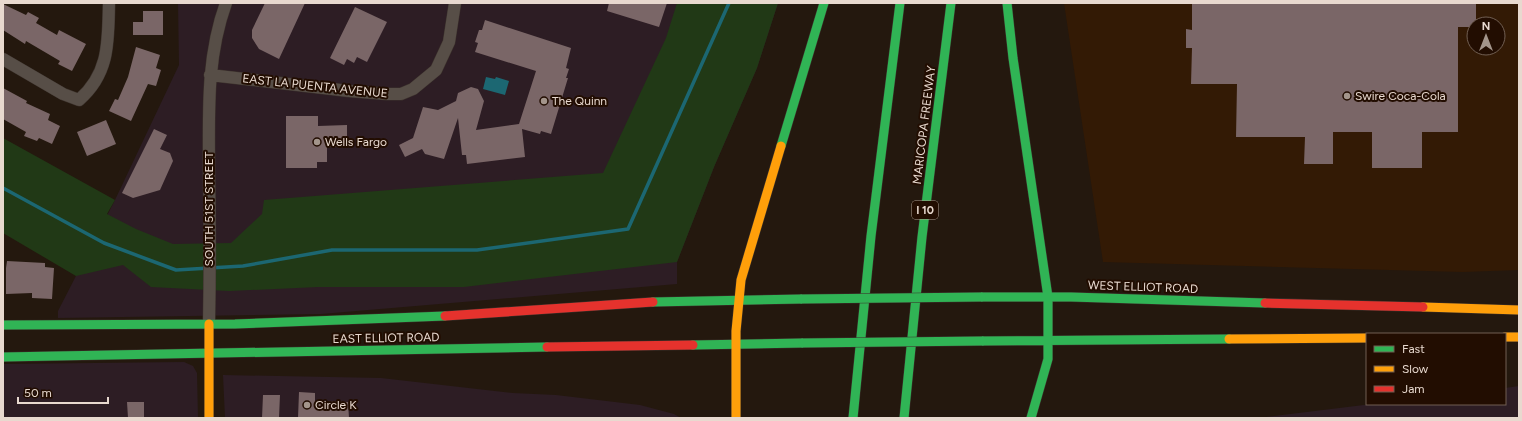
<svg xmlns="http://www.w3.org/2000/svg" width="1522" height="421" font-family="Figtree,sans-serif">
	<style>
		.commercial { fill: #2d1d24 }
		.built { fill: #331a05; fill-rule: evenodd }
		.green { fill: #213916 }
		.water { fill: #1c6772 }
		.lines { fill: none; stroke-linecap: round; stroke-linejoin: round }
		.stream { stroke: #1c6772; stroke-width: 3.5 }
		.building { fill: #7a6667 }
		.street-casing { stroke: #3d332d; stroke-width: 13 }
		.fast-casing { stroke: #3d332d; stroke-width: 10 }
		.slow-casing { stroke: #3d332d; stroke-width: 10 }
		.jam-casing { stroke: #3d332d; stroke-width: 10 }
		.street { stroke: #574e47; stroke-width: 12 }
		.fast { stroke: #30b455; stroke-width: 9 }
		.slow { stroke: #ff9f0a; stroke-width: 9 }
		.jam { stroke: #e5322d; stroke-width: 9 }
		.fast-bridge-casing { stroke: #3d332d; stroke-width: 10; stroke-linecap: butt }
		.fast-bridge { stroke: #30b455; stroke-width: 9 }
		.poi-dot { fill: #a3958b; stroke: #220d01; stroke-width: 1.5 }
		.labels { text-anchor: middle; stroke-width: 4; stroke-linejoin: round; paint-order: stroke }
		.shield { fill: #220d01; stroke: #ad9c91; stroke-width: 1 }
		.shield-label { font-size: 11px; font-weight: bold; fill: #e8d9cf }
		.street-label { font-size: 12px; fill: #e8d9cf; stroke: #220d01 }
		.poi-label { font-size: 12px; fill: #e8d9cf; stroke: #220d01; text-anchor: start }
	</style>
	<rect width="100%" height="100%" fill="#24180e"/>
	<path class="commercial" d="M178,3H778L757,68L714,167L677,262V284L321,314L58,318V311L115,200L179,65Z
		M184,362L193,366L197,373L198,418H3V364Z
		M223,375L381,378L513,393L556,395L640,405L674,414L681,418H225Z
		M1519,386V418H1258L1372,404H1505V388Z"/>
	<path class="built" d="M1064,3H1519V270L1463,272L1103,262ZM1474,24H1498V48H1474Z"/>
	<path class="green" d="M677,3H778L757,68L714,167L677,262L464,287H318L229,291L151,287L123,265L76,276L3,233V138L115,200L107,214L136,229L173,244L231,243L262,214L264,200L603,173L666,38Z"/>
	<path class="water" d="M486,77L495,79L496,77L509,81L505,95L483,89Z"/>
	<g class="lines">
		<path class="stream" d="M3,188L104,243L176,270L243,266L332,250H477L628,229L729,3"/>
	</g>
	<path class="building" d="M265,3H305L279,59L259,49L252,38V30Z
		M609,3H667L659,27L607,11Z
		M1192,3H1476V24H1474V27H1458V132H1422V168H1372V132H1333V164H1304L1305,137H1236L1237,84H1191L1192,48H1186V29L1192,30Z
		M3,4L26,15L28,12L39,18L36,23L57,35L59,30L86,44L72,71L58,64L60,61L26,41L25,44L3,30Z
		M355,7L387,22L367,62L357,57L354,63L347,59L344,65L330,58Z
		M143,11H163V35H133V22H143Z
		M485,20L571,48L566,68L569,69L566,78H568L551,134L541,131L540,134L522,129L525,157L467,164L466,155H462L458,118L444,159L425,154L422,149L405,157L399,145L413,138L423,107L438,110L456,101L458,93L471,87L478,89L484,101L476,130L519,124L536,71L475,52L478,43L475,42L479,30H482Z
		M136,47L160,55L156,68L161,70L156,86L148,84L131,121L109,111L115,99L118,100L128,77Z
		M3,88L27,101L26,103L50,114L48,120L60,126L52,144L39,138L37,141L24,136L26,132L3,119Z
		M286,116H318V126L347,125V147H327V162H317V168H286Z
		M106,120L116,144L87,156L77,132Z
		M154,129L167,135L160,149L170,153L173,161L160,190L133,198L122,193Z
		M7,261L45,263V267L54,268L52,299L32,298V293L6,294V268Z
		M299,392L315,393V401L348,402L349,418H298Z
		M263,395H280L279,418H262Z
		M127,402H144V418H128Z"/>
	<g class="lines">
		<g class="street-casing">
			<path id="street" d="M3,59L63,94L79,100C110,73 108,41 109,3
				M210,75L349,91L387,94H401L413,89L436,70L449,42L455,3
				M209,324C210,273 210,223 209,172C209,114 206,58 226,3"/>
		</g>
		<g class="fast-casing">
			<path id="fast" d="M1007,3L1013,58L1048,297V359L1031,418
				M781,146L824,3
				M981,297H1071L1265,303
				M653,302L802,299
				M3,325L235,324L445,316
				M982,341L1229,339
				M693,345L803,343
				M3,357L547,347
				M853,418L871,236L900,3
				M904,418L922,237L951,3"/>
		</g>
		<g class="slow-casing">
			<path id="slow" d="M1423,307L1519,310
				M209,324V418
				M1505,337H1519
				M1229,339L1367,338
				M736,418V331L741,280L781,146"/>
		</g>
		<g class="jam-casing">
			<path id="jam" d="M1265,303L1423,307
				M445,316L653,302
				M547,347L693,345"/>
		</g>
		<use href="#street" class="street"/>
		<use href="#fast" class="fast"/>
		<use href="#slow" class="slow"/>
		<use href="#jam" class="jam"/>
		<g class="fast-bridge-casing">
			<path id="fast-bridge" d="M802,299L981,297
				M803,343L982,341"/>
		</g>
		<use href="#fast-bridge" class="fast-bridge"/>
	</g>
	<g class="poi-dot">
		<circle cx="1347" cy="96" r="4"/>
		<circle cx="544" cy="101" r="4"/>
		<circle cx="317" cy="142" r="4"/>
		<circle cx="307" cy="405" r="4"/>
	</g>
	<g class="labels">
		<rect class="shield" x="912" y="201" width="26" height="18" rx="3"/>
		<g class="shield-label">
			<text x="925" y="214">I 10</text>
		</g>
		<g class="street-label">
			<text transform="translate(315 86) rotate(6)" y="4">EAST LA PUENTA AVENUE</text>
			<text transform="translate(924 125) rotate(-83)" y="4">MARICOPA FREEWAY</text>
			<text transform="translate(209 209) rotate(-90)" y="4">SOUTH 51ST STREET</text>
			<text transform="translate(1143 287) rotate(2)" y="4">WEST ELLIOT ROAD</text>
			<text transform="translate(386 338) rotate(-1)" y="4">EAST ELLIOT ROAD</text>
		</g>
		<g class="poi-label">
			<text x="1355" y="100">Swire Coca-Cola</text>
			<text x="552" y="105">The Quinn</text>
			<text x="325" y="146">Wells Fargo</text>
			<text x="315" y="409">Circle K</text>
		</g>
	</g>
	<rect width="1522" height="421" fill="none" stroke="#e8d9cf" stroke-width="8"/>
	<rect x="1366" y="333" width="140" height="72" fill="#220d01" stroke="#715f53"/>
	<rect x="1374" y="346" width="20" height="6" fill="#30b455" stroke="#715f53"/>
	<text x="1402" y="353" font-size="12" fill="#e8d9cf">Fast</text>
	<rect x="1374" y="366" width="20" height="6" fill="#ff9f0a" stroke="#715f53"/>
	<text x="1402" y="373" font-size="12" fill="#e8d9cf">Slow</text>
	<rect x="1374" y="386" width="20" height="6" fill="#e5322d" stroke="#715f53"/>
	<text x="1402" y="393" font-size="12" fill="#e8d9cf">Jam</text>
	<g transform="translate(1486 36)"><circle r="19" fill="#220d01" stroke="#715f53"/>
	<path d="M0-3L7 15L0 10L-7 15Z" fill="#a3958b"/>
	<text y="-6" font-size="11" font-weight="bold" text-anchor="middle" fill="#e8d9cf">N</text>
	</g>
	<path d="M18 397v6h90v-6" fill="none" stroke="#e8d9cf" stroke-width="2"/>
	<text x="24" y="397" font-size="12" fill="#e8d9cf" stroke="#220d01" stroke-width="3" paint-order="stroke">50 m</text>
</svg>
